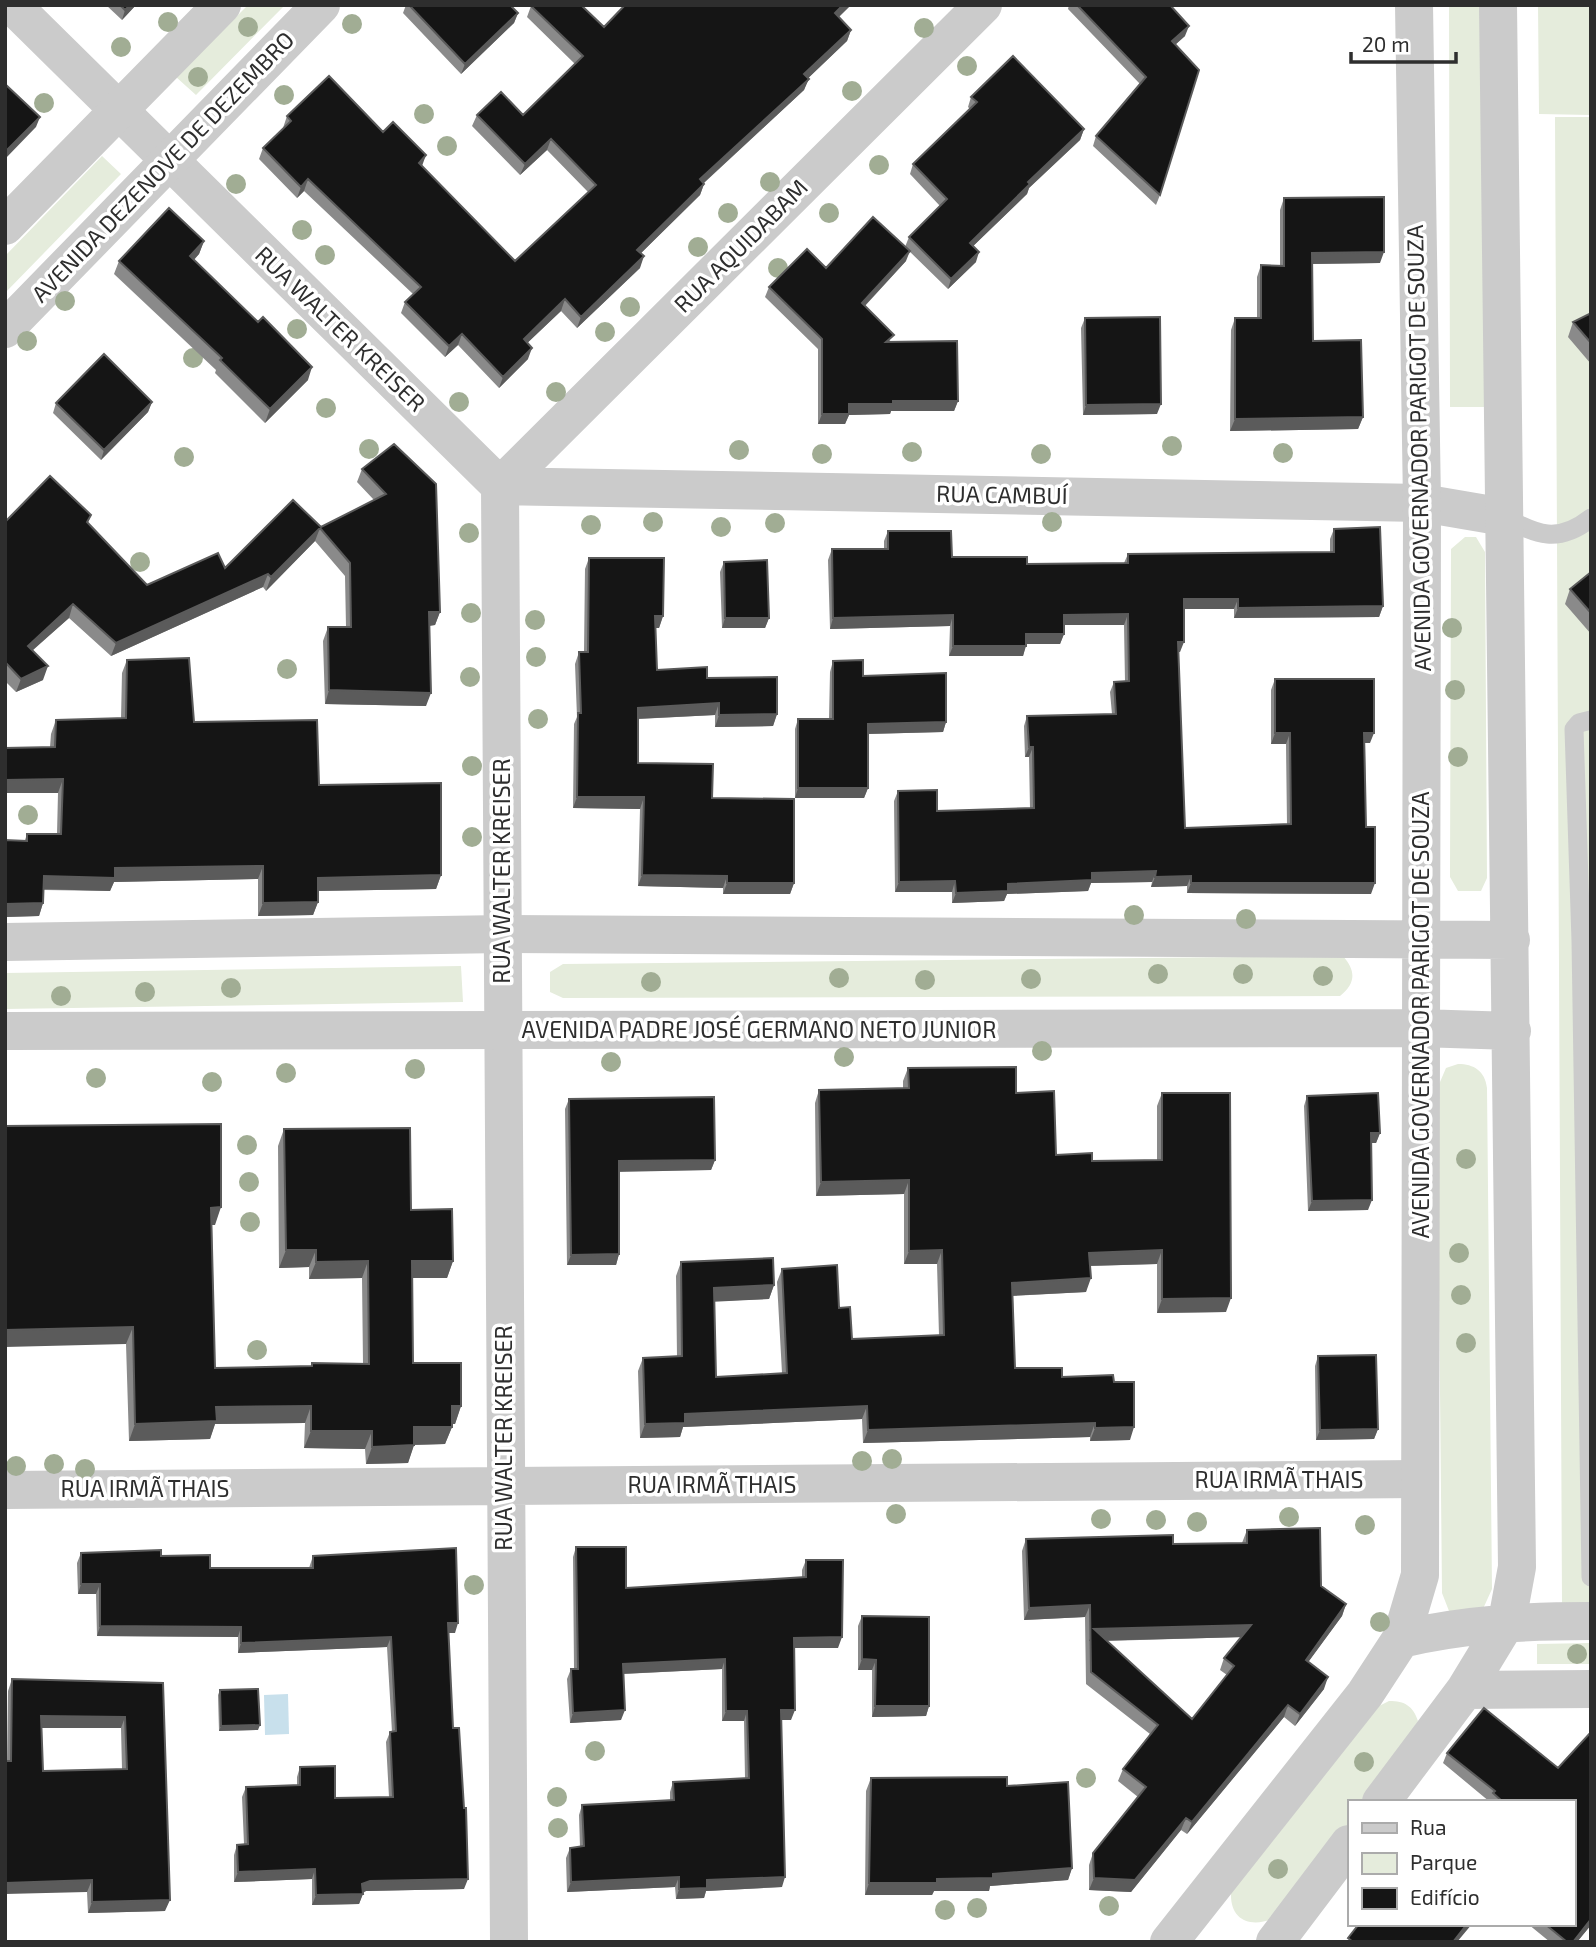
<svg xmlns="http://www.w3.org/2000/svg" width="1596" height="1947" font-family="'Exo 2',sans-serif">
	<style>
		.green { fill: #e5ecdc }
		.water { fill: #c8e0ec }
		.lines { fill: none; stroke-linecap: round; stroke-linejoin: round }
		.service { stroke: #cbcbcb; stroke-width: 19 }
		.minor { stroke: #cbcbcb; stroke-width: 38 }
		.tertiary { stroke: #cbcbcb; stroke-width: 38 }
		.tree { fill: #a1ad94 }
		.wall { fill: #8a8a8a; fill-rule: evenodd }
		.shaded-wall { fill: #5b5b5b }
		.building { fill: #151515; stroke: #5b5b5b; stroke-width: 2; fill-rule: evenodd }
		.labels { text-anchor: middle; stroke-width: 7; stroke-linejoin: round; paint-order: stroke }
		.street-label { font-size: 23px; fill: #2e2e2e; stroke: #fff }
	</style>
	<rect width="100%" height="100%" fill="#fff"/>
	<path class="green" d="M248,5H285L196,95L176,77Z
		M1449,5H1486L1487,407H1450Z
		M1538,5H1591V115L1539,114Z
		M1555,117H1591V1607H1562Z
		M102,156L121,174L5,293V256Z
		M1465,537H1476L1485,552L1487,878L1481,891H1458L1450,877L1451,549Z
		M1343,956C1356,971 1356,983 1340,996L563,998L550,992V972L563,964Z
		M461,966L463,1002L5,1009V973Z
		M1458,1064C1474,1064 1485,1071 1487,1088L1492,1589L1482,1611H1449L1442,1593L1437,1089L1446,1068Z
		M1591,1643V1664H1537V1644Z
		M1389,1701C1405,1701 1413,1706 1418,1721L1366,1802H1349V1823L1272,1919C1249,1928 1230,1919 1231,1893L1379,1706Z"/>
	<path class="water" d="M288,1694L289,1734L265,1735L264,1695Z"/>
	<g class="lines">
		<path class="service" d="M1504,517C1537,535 1558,544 1591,518
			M1591,720L1579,723L1574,729L1581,941L1591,1577"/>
		<path class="minor" d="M12,5L500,486L509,1942
			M500,486L1422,503L1504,517
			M500,486L983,5
			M5,1490L1419,1479"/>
		<path class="tertiary" d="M5,226L222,5
			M5,329L321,5
			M5,942L503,934L1511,940
			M5,1031L1420,1028L1512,1031
			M1401,1639C1465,1624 1526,1621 1591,1621
			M1465,1690L1591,1689
			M1381,1802L1465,1690L1507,1621L1517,1567L1498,5
			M1169,1942L1365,1694L1401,1639L1420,1575L1422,503L1414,5
			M1275,1942L1349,1844"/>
	</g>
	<g class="tree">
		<circle cx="168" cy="22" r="10"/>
		<circle cx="352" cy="24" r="10"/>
		<circle cx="248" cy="27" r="10"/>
		<circle cx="924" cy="28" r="10"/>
		<circle cx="121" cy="47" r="10"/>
		<circle cx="967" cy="66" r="10"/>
		<circle cx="198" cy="77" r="10"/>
		<circle cx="852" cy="91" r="10"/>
		<circle cx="284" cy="95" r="10"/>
		<circle cx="44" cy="103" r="10"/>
		<circle cx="424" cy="114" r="10"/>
		<circle cx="447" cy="146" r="10"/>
		<circle cx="879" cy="165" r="10"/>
		<circle cx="770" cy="182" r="10"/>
		<circle cx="236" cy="184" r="10"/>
		<circle cx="728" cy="213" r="10"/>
		<circle cx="829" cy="213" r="10"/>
		<circle cx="302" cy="230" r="10"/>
		<circle cx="698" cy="247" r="10"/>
		<circle cx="325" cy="255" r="10"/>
		<circle cx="778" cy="268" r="10"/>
		<circle cx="65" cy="301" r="10"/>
		<circle cx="630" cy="307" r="10"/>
		<circle cx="297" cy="329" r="10"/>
		<circle cx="605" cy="332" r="10"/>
		<circle cx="27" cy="341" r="10"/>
		<circle cx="193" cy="358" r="10"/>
		<circle cx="556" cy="392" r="10"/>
		<circle cx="459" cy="402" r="10"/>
		<circle cx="326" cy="408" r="10"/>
		<circle cx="1172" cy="446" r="10"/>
		<circle cx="369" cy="449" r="10"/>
		<circle cx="739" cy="450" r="10"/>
		<circle cx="912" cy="452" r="10"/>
		<circle cx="1283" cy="453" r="10"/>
		<circle cx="822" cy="454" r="10"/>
		<circle cx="1041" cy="454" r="10"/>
		<circle cx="184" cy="457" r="10"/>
		<circle cx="653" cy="522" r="10"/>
		<circle cx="1052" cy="522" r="10"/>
		<circle cx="775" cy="523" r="10"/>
		<circle cx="591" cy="525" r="10"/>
		<circle cx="721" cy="527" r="10"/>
		<circle cx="469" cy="533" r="10"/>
		<circle cx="140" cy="562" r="10"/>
		<circle cx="471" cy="613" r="10"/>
		<circle cx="535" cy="620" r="10"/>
		<circle cx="1452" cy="628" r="10"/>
		<circle cx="536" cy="657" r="10"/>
		<circle cx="287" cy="669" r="10"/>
		<circle cx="470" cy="677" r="10"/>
		<circle cx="1455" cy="690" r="10"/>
		<circle cx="538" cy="719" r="10"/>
		<circle cx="1458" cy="757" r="10"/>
		<circle cx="472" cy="766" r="10"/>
		<circle cx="28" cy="815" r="10"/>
		<circle cx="472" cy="837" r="10"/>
		<circle cx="1134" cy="915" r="10"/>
		<circle cx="1246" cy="919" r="10"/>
		<circle cx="1158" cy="974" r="10"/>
		<circle cx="1243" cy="974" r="10"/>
		<circle cx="1323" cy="976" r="10"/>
		<circle cx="839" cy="978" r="10"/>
		<circle cx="1031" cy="979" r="10"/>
		<circle cx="925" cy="980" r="10"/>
		<circle cx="651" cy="982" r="10"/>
		<circle cx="231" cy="988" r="10"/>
		<circle cx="145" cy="992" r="10"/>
		<circle cx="61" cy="996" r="10"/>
		<circle cx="1042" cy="1051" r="10"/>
		<circle cx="844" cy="1057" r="10"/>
		<circle cx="611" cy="1062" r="10"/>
		<circle cx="415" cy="1069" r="10"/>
		<circle cx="286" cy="1073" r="10"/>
		<circle cx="96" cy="1078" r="10"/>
		<circle cx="212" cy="1082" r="10"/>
		<circle cx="247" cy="1145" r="10"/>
		<circle cx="1466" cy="1159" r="10"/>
		<circle cx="249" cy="1182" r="10"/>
		<circle cx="250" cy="1222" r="10"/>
		<circle cx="1459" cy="1253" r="10"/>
		<circle cx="1461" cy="1295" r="10"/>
		<circle cx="1466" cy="1343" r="10"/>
		<circle cx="257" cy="1350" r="10"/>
		<circle cx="892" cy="1459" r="10"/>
		<circle cx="862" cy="1461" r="10"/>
		<circle cx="54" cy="1464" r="10"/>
		<circle cx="16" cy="1466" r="10"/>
		<circle cx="85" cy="1469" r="10"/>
		<circle cx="896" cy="1514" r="10"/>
		<circle cx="1289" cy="1517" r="10"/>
		<circle cx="1101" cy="1519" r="10"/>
		<circle cx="1156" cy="1520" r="10"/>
		<circle cx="1197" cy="1522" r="10"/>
		<circle cx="1365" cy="1525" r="10"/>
		<circle cx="474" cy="1585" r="10"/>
		<circle cx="1380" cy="1622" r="10"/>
		<circle cx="1577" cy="1654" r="10"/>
		<circle cx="595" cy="1751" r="10"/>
		<circle cx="1364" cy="1762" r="10"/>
		<circle cx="1086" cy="1778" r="10"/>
		<circle cx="557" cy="1797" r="10"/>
		<circle cx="558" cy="1828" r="10"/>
		<circle cx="1278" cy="1869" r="10"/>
		<circle cx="1109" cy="1906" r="10"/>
		<circle cx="977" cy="1908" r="10"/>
		<circle cx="945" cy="1910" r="10"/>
	</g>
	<path class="wall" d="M106,5H136L122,20Z
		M406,5H510L518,13L514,23L461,74L403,13Z
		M625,5H851L839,17L851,30L847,41L808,78L804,90L704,183V184L700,195L641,253L640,268L577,328L561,311L527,343L528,359L499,388L458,345L445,357L401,313L405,302L413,294L304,191L297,198L259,159L263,148L283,129V128L287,116L383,132L422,166L515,261L588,192L547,150L520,175L472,126L477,115H523L575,64L527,17L531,6L604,27Z
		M1069,5H1170L1185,36L1175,45L1160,195L1156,205L1093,146L1096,136L1140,84L1068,9Z
		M971,97L1084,129L1080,140L1029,188L1027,194L973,246L976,262L948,289L905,247L909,237L940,206L910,174L913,164L970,109L968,107Z
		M1284,198L1380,263L1312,264L1313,341L1363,417L1358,429L1230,431L1231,330L1235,318H1257V277L1261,265L1280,266V210Z
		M204,241L199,254L194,260L308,380L265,423L215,373L216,370L114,274L119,261Z
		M906,261L865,306L891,342L958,401L954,411H891L890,414L849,415L845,424H818V349L765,297L769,287L826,268Z
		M1591,313V364L1568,337L1573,322Z
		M1085,318L1157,414L1083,415L1081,328Z
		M152,402L148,412L101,460L53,413L56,403Z
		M394,444L440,612L435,625L430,626L426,706L325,704L323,641L328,627H346L345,576L315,541L266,591L263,587L111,656L69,618L32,650L43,680L16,692L5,681V522L91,515L88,523L147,585L225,568L321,527L374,500L357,482L362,469Z
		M1334,529L1383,606L1379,617L1234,618V609H1184L1180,652H1178L1185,828L1287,825L1286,744H1271V690L1275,679L1370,743H1365L1366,827L1371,894L1187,893V886L1151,887L1152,882L1091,883L1088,891L1007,894L1004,901L952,903V892H895L894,801L898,791L937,811L1030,808L1029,757H1025L1024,726L1027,716L1112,714L1110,692L1114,682H1125L1124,625H1064V634L1060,644H1026L1023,656H949L950,626L830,629L828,560L832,549H884V541L888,531L952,557L1027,564L1124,563L1128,554L1330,552V539Z
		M589,558L663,616L659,628H655L657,670L707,678L777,714L773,726L715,727V715L638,719V763L712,798L794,883L790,894H723V888L638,886L640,809L573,808L574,724L577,717L575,664L579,652H584L585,569Z
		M724,562L769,618L765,628H722L720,572Z
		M1591,572V634L1565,604L1570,589Z
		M127,660L194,722L319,785L441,875L436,889L318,891V902L313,915L258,916V879L114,882L110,891L44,890L43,903L39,916L5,917V840H25L27,834H57L58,793L50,747L51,734L56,720L121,719L122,673Z
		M833,661L863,676L946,722L943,732L868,734V788L864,798H795V729L798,719H829L830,672Z
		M908,1068L1016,1093L1056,1155L1092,1161L1157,1160V1106L1162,1093L1226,1312L1157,1313V1264L1090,1266L1086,1292L1013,1296L1015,1368L1062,1377L1114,1382L1130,1440L1090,1441V1437L863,1443L862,1419L683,1427L680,1437L640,1438L638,1371L643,1358L677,1357L676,1276L681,1262L774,1285L769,1299L714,1301L716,1377L782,1373L777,1282L782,1269L839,1308L852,1339L939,1335L937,1264H904V1194L816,1196L815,1103L819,1090L903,1088V1081Z
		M1307,1096L1380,1133L1376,1143H1372L1368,1210L1308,1211L1304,1106Z
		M569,1099L715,1160L711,1170L619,1171V1254L616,1265H567L565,1109Z
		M5,1126L215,1225H212L215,1368L311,1366L312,1363L363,1364L362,1278L309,1279V1267L279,1268L278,1146L284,1129L411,1210L453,1261L447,1278H412L413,1363L461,1406L455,1424H452V1427L445,1444L414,1445L408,1463L366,1464L365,1449L304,1448L305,1423L215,1424L210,1439L129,1441L126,1344Z
		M1318,1356L1378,1429L1374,1439L1316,1440L1315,1366Z
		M1247,1530L1346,1604L1342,1616L1308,1662L1324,1689L1295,1726L1284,1717L1187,1834L1181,1830L1131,1892L1089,1890V1865L1093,1853L1138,1797L1118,1781L1123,1769L1150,1734L1086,1684L1085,1617L1024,1620L1022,1551L1026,1539L1173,1544L1242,1543ZM1241,1637L1224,1658L1220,1670L1227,1675L1192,1719L1106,1641Z
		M576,1547L626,1588L802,1577V1570L806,1560L838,1648H794L791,1720H781L782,1887L706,1891L704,1898L676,1899L675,1887L567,1892L566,1858L570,1848L580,1847L579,1815L582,1805L670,1801V1792L673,1782L745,1778L744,1721H722V1669L623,1674L621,1720L570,1723L567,1679L571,1669H574L573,1557Z
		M81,1553L161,1556L210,1568H309L313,1556L455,1633H448L453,1728L464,1889L366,1891L363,1893L359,1904L312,1905V1879L234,1882V1855L237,1845L244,1844L242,1797L246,1787L297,1785V1777L300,1767L335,1798L389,1797L386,1742L390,1732H392L387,1647L238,1653V1637L97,1636L96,1594H78L77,1563Z
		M862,1616L929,1706L926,1716L872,1717V1670H858V1626Z
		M12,1679L163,1683L165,1911L88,1913L87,1892L7,1761L8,1691ZM42,1728H121L122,1769L43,1771Z
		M220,1690L258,1730L219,1731L218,1695Z
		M1591,1732V1925L1577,1942H1550L1528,1924H1573V1802H1490L1443,1763L1447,1753L1558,1768Z
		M871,1778L1007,1786L1072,1868L1068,1880L990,1886L989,1891H934L932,1895H865L866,1791Z"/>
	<path class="shaded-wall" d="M130,5H136L122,20L125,10Z
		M843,5H851L831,24L835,13Z
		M518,13L514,23L461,74L465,64Z
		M1189,26L1185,36L1168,51L1172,41Z
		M851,30L847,41L800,86L804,74Z
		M809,79L804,90L696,190L700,179Z
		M40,117L36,127L5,159V152Z
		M1084,129L1080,140L1029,188L1027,194L966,253L970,243L1028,182Z
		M551,139L547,150L520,175L525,164Z
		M426,155L422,166L419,163Z
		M308,179L304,191L297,198L301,187Z
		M704,184L700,195L633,261L637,250Z
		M204,241L199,254L185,269L190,256Z
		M910,251L906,261L858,313L862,303Z
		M979,252L976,262L948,289L951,279Z
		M1384,252L1380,263L1308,264L1312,253Z
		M644,256L640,268L577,328L581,317Z
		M565,299L561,311L520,350L524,339Z
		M462,334L458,345L445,357L449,346Z
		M532,348L528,359L499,388L503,377Z
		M312,367L308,380L265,423L270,409Z
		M893,401H958L954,411H891L890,414L849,415L845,424H818L822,414L849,404Z
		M152,402L148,412L101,460L104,450Z
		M1161,404L1157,414L1083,415L1086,405Z
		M1363,417L1358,429L1230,431L1235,419Z
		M320,528L315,541L266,591L271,577Z
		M268,574L263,587L111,656L116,643Z
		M1184,599H1238L1234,609H1180Z
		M73,604L69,618L23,659L28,646Z
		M1383,606L1379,617L1234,618L1238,608Z
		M429,612H440L435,625L425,626Z
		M1128,614L1124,625H1060L1064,615Z
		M953,615L950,626L830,629L833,618Z
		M655,616H663L659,628H651Z
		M725,618H769L765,628H722Z
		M1026,634H1064L1060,644H1023Z
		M1178,642H1184L1180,652H1174Z
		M953,646H1026L1023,656H949Z
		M48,666L43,680L16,692L21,679Z
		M329,690L431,693L426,706L325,704Z
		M719,703L715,715L634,719L638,708Z
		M777,714L773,726L715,727L719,715Z
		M946,722L943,732L865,734L868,724Z
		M1275,733H1290L1286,744H1271Z
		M1364,733H1374L1370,743H1361Z
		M1029,747H1033L1029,757H1025Z
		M63,779L58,793H5V780Z
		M798,788H868L864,798H795Z
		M577,797H644L640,809L573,808Z
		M263,866L258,879L114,882L110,891L39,889L44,876L115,868Z
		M1156,871L1152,882L1091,883L1088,891L1007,894L1004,901L952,903L956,893L1008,884L1092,873Z
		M441,875L436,889L313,891L318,878Z
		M642,875L727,876L723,888L638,886Z
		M1191,876L1187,886L1151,887L1155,877Z
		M955,881L952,892H895L899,882Z
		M727,883H794L790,894H723Z
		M1191,883H1375L1371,894L1187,893Z
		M318,902L313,915L258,916L263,903Z
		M43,903L39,916L5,917V904Z
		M1371,1133H1380L1376,1143H1368Z
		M715,1160L711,1170L615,1172L619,1161Z
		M909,1180L904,1194L816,1196L821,1182Z
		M1372,1200L1368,1210L1308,1211L1312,1201Z
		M221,1207L215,1225H205L211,1208Z
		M286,1250H316L309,1267L279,1268Z
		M942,1250L937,1264H904L909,1251Z
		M1162,1250L1157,1264L1084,1266L1089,1253Z
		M619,1254L616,1265H567L571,1255Z
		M368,1261L362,1278L309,1279L316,1262Z
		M412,1261H453L447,1278H405Z
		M1091,1278L1086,1292L1007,1296L1012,1283Z
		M774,1285L769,1299L709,1302L714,1288Z
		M1231,1298L1226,1312L1157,1313L1162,1299Z
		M133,1327L126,1344L5,1347V1330Z
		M311,1406L305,1423L215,1424L210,1439L129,1441L135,1424L216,1407Z
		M452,1406H461L455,1424H446Z
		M867,1406L862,1419L683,1427L680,1437L640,1438L645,1424L685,1414Z
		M1095,1423L1090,1437L863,1443L868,1430Z
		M414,1427H452L445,1444L408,1445Z
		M1134,1427L1130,1440L1090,1441L1095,1428Z
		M1378,1429L1374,1439L1316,1440L1320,1430Z
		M311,1431H372L365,1449L304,1448Z
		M414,1445L408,1463L366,1464L372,1447Z
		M81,1584H100L96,1594H78Z
		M1346,1604L1342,1616L1301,1672L1306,1660Z
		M1090,1605L1085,1617L1024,1620L1029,1608Z
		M448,1623H458L455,1633H444Z
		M1251,1625L1246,1637L1089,1641L1094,1629Z
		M100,1626L241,1627L238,1637L97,1636Z
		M391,1637L387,1647L238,1653L241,1643Z
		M842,1637L838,1648H791L794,1638Z
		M725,1659L722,1669L619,1674L623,1664Z
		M862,1659L876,1660L872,1670H858Z
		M1328,1677L1324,1689L1295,1726L1300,1714Z
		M1288,1705L1284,1717L1187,1834L1192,1822Z
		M875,1706H929L926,1716L872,1717Z
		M625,1710L621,1720L570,1723L573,1713Z
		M781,1710H795L791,1720H777Z
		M726,1711H747L744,1721H722Z
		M41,1716L125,1717L121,1728H37Z
		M260,1725L258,1730L219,1731L221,1726Z
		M1186,1818L1181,1830L1131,1892L1089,1890L1094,1878Z
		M1072,1868L1068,1880L990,1886L989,1891H934L932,1895H865L869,1883Z
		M315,1869L312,1879L234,1882L238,1872Z
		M679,1877L675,1887L567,1892L571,1882Z
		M785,1877L782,1887L706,1891L704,1898L676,1899L679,1889L707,1880Z
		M468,1879L464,1889L366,1891L359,1894L362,1884L370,1881Z
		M92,1880L87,1892L5,1894V1883Z
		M363,1894L359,1904L312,1905L316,1895Z
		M170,1900L165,1911L88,1913L92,1902Z
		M1591,1919V1925L1577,1942H1573Z
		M1467,1924H1472L1457,1942H1453Z"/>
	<path class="building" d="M120,5H130L125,10Z
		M409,5H510L518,13L465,64Z
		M532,5H581L604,27L625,5H843L835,13L851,30L804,74L809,79L700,179L704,184L637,250L644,256L581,317L565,299L524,339L532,348L503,377L462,334L449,346L405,302L421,287L308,179L301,187L263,148L291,121L287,116L329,76L383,132L393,122L426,155L419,163L515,261L596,185L551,139L525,164L477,115L501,92L523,115L583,56L531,6Z
		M1077,5H1170L1189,26L1172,41L1199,70L1160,195L1096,136L1146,77Z
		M1013,56L1084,129L1028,182L1030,184L970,243L979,252L951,279L909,237L947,199L913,164L977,102L971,97Z
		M5,84L40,117L5,152Z
		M1384,197V252L1312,253L1313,341L1361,340L1363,417L1235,419V318H1261V265L1284,266V198Z
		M169,208L204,241L190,256L258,322L263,317L312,367L270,409L220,360L222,358L119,261Z
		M873,217L910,251L862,303L894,335L886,342L957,341L958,401H893V404H849V414H822V339L769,287L807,249L826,268Z
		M1591,313V343L1573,322Z
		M1160,317L1161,404L1086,405L1085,318Z
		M104,354L152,402L104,450L56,403Z
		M394,444L436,484L440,612H429L431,693L329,690L328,627H351L350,563L320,528L271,577L268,574L116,643L73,604L28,646L48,666L21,679L5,662V522L50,476L91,515L87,522L147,585L218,553L225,568L293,500L321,527L386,494L362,469Z
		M1380,527L1383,606L1238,608V599H1184V642H1178L1185,828L1291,824L1290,733H1275V679H1374V733H1364L1366,827H1375V883H1191V876L1155,877L1156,871L1092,873V880L1008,884V891L956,893L955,881L899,882L898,791L937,790V811L1034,808L1033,747H1029L1027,716L1116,714L1114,682L1129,681L1128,614L1064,615V634H1026V646H953V615L833,618L832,549H888V531H951L952,557H1027V564L1128,563V554L1334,552V529Z
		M589,558H664L663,616H655L657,670L707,667V678L777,677V714L719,715V703L638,708V763L713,764L712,798L794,799V883H727V876L642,875L644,797H577L578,713H581L579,652H588Z
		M767,560L769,618H725L724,562Z
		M1591,572V613L1570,589Z
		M189,658L194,722L317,720L319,785L441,783V875L318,878V902L263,903V866L115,868V878L44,876L43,903L5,904V840L27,841V834H61L63,779L5,780V748L55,747L56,720L126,718L127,660Z
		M863,660V676L946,673V722L868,724V788H798V719H833V661Z
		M1016,1067V1093L1054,1091L1056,1155L1092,1153V1161L1162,1160V1093H1230L1231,1298L1162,1299V1250L1089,1253L1091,1278L1012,1283L1015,1368H1062V1377L1113,1375L1114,1382H1134V1427L1095,1428V1423L868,1430L867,1406L685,1414V1423L645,1424L643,1358L682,1356L681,1262L773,1258L774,1285L714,1288L716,1377L787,1373L782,1269L837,1265L839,1308L850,1307L852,1339L944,1335L942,1250L909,1251V1180L821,1182L819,1090L909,1088L908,1068Z
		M1378,1093L1380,1133H1371L1372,1200L1312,1201L1307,1096Z
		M714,1097L715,1160L619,1161V1254L571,1255L569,1099Z
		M221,1124V1207L211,1208L215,1368L312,1366V1363L369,1364L368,1261L316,1262V1250H286L284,1129L410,1128L411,1210L452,1209L453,1261H412L413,1363H461V1406H452V1427H414V1445L372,1447V1431H311V1406L216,1407L217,1421L135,1424L133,1327L5,1330V1126Z
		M1376,1355L1378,1429L1320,1430L1318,1356Z
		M1320,1528L1321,1586L1346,1604L1306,1660L1328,1677L1300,1714L1288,1705L1192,1822L1186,1818L1135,1880L1094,1878L1093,1853L1146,1787L1123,1769L1158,1725L1091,1672L1090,1605L1029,1608L1026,1539L1173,1535V1544L1247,1543V1530ZM1251,1625L1224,1658L1234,1666L1192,1719L1094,1629Z
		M576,1547H626V1588L806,1577V1560H843L842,1637L794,1638L795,1710H781L785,1877L707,1880V1888L679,1889V1877L571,1882L570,1848L584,1846L582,1805L674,1800L673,1782L749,1778L747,1711H726L725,1659L623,1664L625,1710L573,1713L571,1669H578Z
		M456,1548L458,1623H448L453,1728H459L464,1808H466L468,1879L370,1881L362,1884L363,1894L316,1895L315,1869L238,1872L237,1845L248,1844L246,1787L300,1785V1767L335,1766V1798L393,1797L390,1732L396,1731L391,1637L241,1643V1627L100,1626V1584H81V1553L161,1550V1556L210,1555V1568H313V1556Z
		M5,1600H6V1690H5Z
		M862,1616L929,1617V1706H875L876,1660L862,1659Z
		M12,1679L163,1683L170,1900L92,1902V1880L5,1883V1761H11ZM41,1716L125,1717L127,1769L43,1771Z
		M258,1689L260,1725L221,1726L220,1690Z
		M1484,1708L1558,1768L1591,1732V1919L1573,1942H1567L1545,1924H1573V1802H1503L1493,1793L1495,1791L1447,1753Z
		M1007,1777V1786L1068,1782L1072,1868L993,1874V1878L937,1879V1883H869L871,1778Z
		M1359,1924H1467L1453,1942H1353L1348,1938Z"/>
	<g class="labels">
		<g class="street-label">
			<text transform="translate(163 167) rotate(-46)" y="8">AVENIDA DEZENOVE DE DEZEMBRO</text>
			<text transform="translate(741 246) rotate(-45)" y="8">RUA AQUIDABAM</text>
			<text transform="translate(340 329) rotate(44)" y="8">RUA WALTER KREISER</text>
			<text transform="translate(1419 448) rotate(-91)" y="8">AVENIDA GOVERNADOR PARIGOT DE SOUZA</text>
			<text transform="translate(1002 495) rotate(1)" y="8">RUA CAMBUÍ</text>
			<text transform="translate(502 871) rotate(-90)" y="8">RUA WALTER KREISER</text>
			<text transform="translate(1421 1015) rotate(-90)" y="8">AVENIDA GOVERNADOR PARIGOT DE SOUZA</text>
			<text x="759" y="1038">AVENIDA PADRE JOSÉ GERMANO NETO JUNIOR</text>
			<text transform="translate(504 1438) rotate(-90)" y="8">RUA WALTER KREISER</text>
			<text x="1279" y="1488">RUA IRMÃ THAIS</text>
			<text x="712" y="1493">RUA IRMÃ THAIS</text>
			<text x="145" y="1497">RUA IRMÃ THAIS</text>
		</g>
	</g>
	<rect width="1596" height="1947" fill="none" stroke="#2e2e2e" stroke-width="14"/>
	<rect x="1348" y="1800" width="228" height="126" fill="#ffffff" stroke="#ababab" stroke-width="2"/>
	<rect x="1362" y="1823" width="35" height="10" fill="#cbcbcb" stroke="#ababab" stroke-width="2"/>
	<text x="1410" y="1835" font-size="21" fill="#2e2e2e">Rua</text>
	<rect x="1362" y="1853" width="35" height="21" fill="#e5ecdc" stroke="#ababab" stroke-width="2"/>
	<text x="1410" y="1870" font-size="21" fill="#2e2e2e">Parque</text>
	<rect x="1362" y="1888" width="35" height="21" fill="#151515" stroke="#ababab" stroke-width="2"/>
	<text x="1410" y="1905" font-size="21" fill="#2e2e2e">Edifício</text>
	<path d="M1351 52v10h105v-10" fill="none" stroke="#2e2e2e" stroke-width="3.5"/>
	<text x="1362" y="52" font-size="21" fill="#2e2e2e" stroke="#ffffff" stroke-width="5" paint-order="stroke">20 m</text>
</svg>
